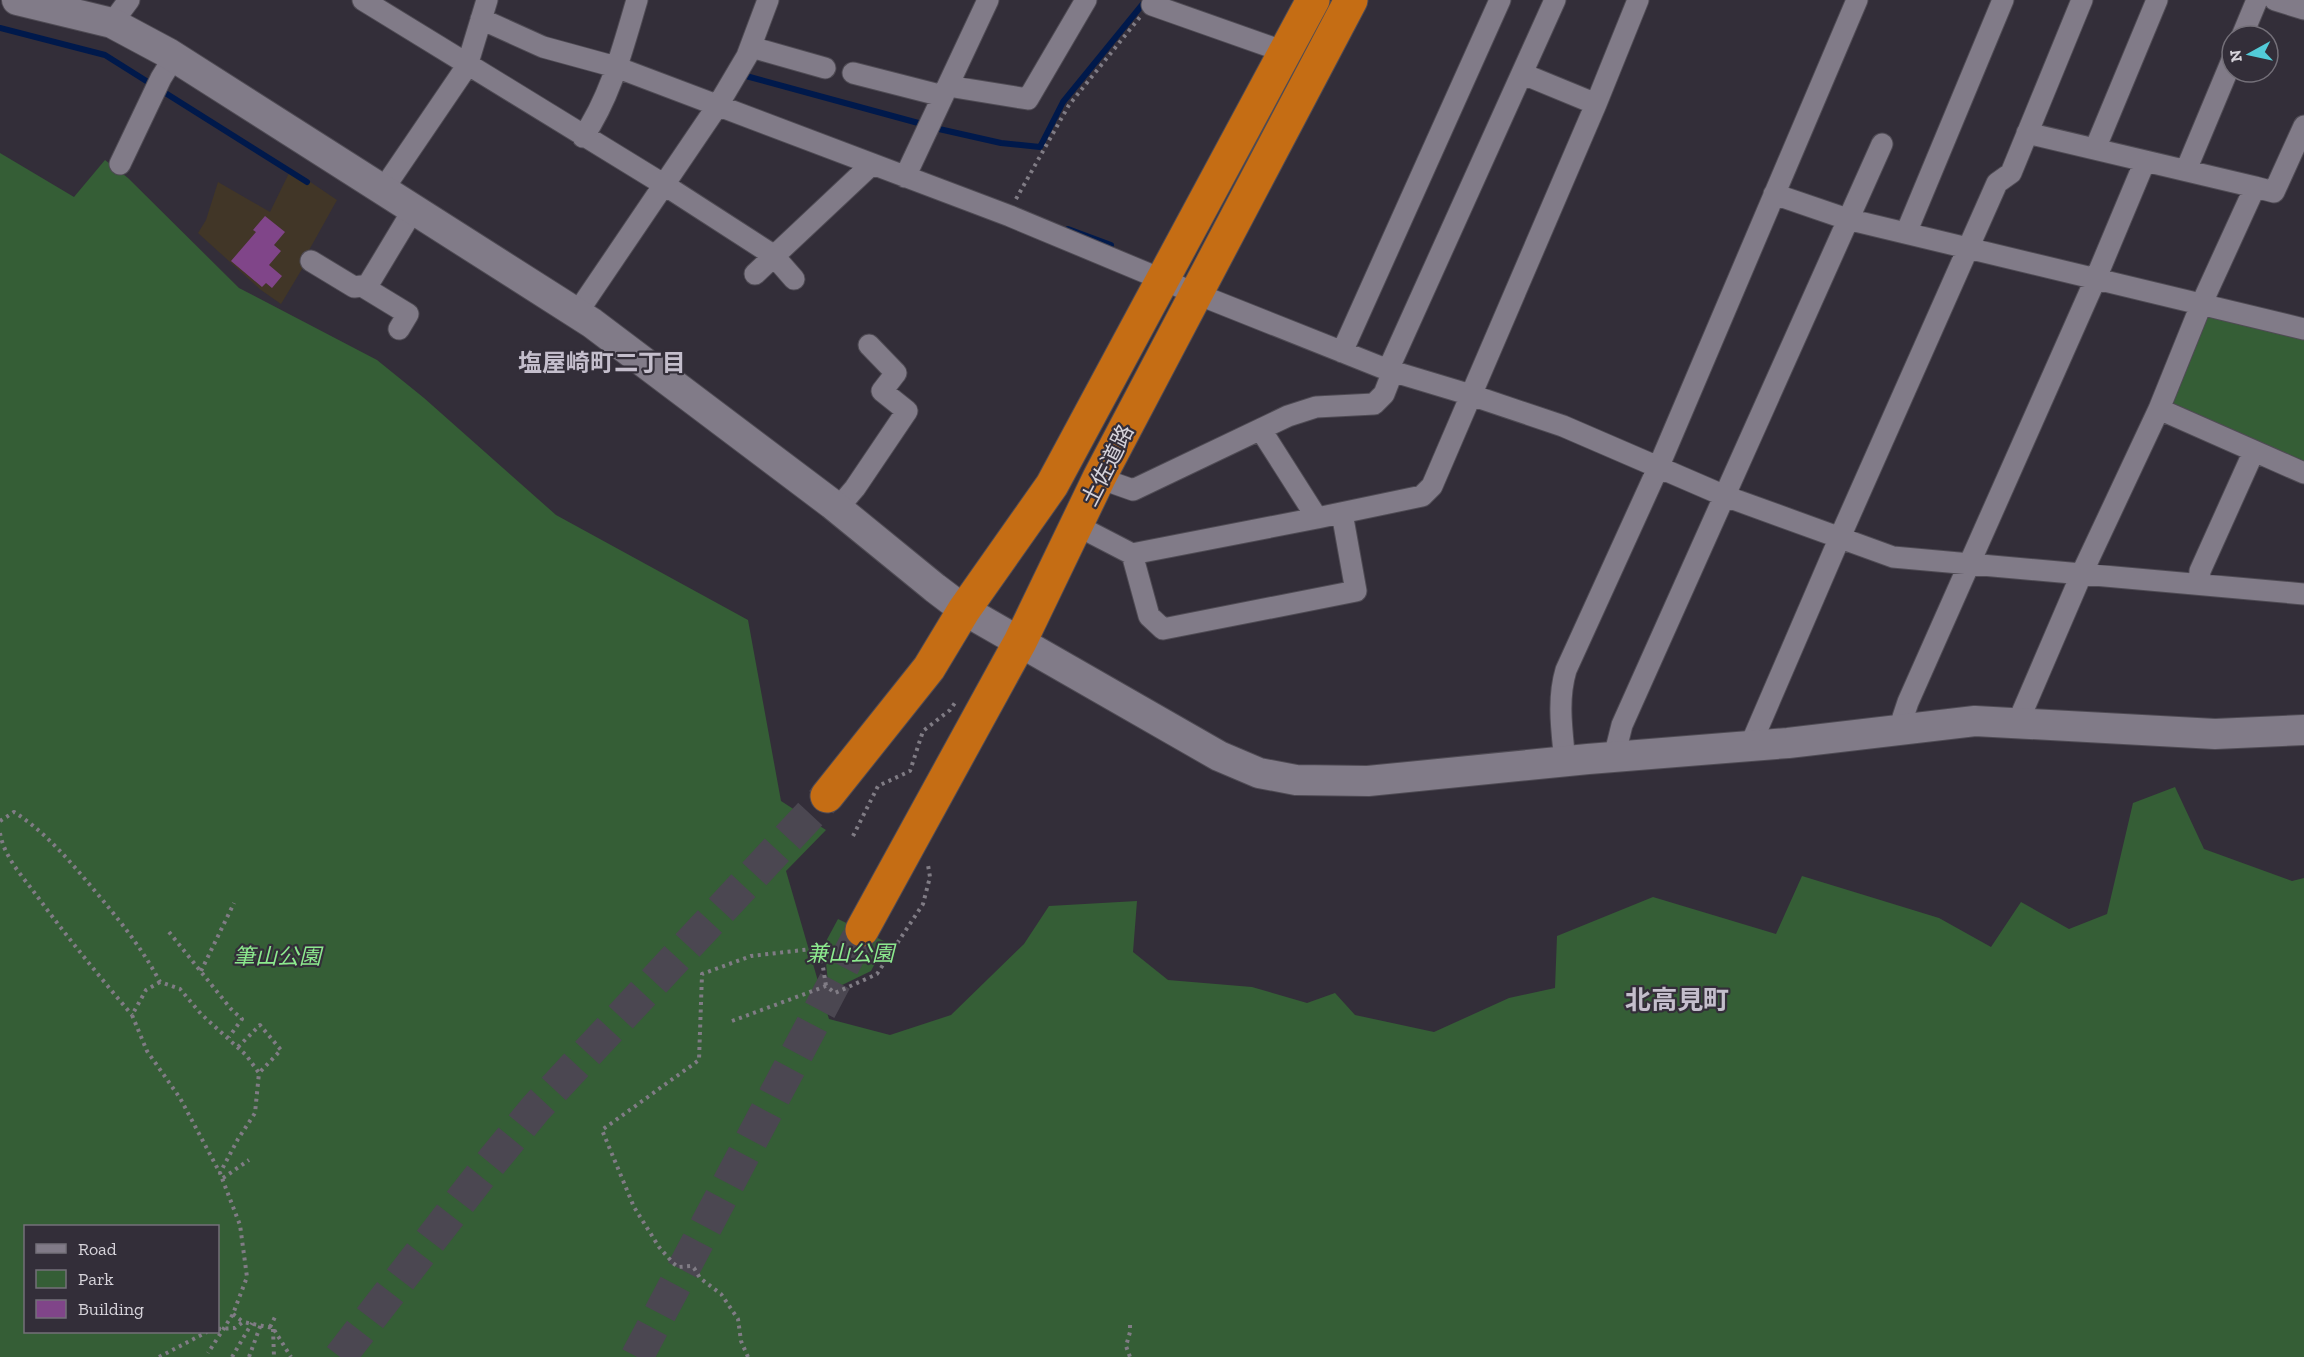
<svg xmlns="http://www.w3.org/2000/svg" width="2304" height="1357" font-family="'Zilla Slab','Noto Sans JP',serif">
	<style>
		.education { fill: #413627 }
		.green { fill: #355e36; fill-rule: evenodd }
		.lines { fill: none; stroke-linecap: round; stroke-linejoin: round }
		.stream { stroke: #00194b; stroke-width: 6 }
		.building { fill: #804589 }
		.highway-tunnel { stroke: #4b4751; stroke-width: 33; stroke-dasharray: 33 16; stroke-linecap: butt }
		.street-casing { stroke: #4f4b54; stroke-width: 23 }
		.secondary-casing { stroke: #4f4b54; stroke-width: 32 }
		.highway-casing { stroke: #4f4b54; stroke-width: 35 }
		.path { stroke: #807c85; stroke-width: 4; stroke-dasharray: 3 4.5; stroke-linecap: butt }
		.street { stroke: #817b88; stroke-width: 21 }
		.secondary { stroke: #817b88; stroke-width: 30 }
		.highway { stroke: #c56d14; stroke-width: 33 }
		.labels { text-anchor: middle; stroke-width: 4.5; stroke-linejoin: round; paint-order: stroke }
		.street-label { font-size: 22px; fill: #d6d3da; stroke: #332e39 }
		.park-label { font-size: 22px; font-style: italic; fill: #8ce98e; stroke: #332e39 }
		.neighbourhood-label { font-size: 24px; font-weight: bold; fill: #c4becc; stroke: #332e39 }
		.quarter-label { font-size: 26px; font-weight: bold; fill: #c4becc; stroke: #332e39 }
	</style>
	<rect width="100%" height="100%" fill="#332e39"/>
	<path class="education" d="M291,169L337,200L308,252L311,254L281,304L261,290L198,233L206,220L218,182L270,212Z"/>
	<path class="green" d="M0,153L74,197L105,160L128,178L239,288L377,360L424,398L556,515L748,620L781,801L826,830L786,871L829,1019L890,1035L951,1015L1024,944L1049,906L1137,901L1133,952L1168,980L1252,987L1307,1003L1335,993L1355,1015L1434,1032L1509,998L1555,988L1557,936L1653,897L1776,934L1802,876L1939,918L1991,947L2021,902L2069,929L2107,914L2133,803L2175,787L2204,849L2292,881L2304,878V1357H0ZM26,1226H218V1332H26Z
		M2206,312L2304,334V467L2171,405Z
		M838,919L886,942L871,971L836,988L828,982L824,945Z"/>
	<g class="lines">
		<path class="stream" d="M0,28L105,55L307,182
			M746,76L922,124
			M939,129L1001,143L1040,147L1063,102L1146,0
			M1068,229L1111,245"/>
	</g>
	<path class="building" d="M265,216L285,232L274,245L281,251L269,265L282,276L272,288L266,283L262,287L231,261L256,232L253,230Z"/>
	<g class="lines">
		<path class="highway-tunnel" d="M340,1357L480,1176L536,1108L827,796
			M637,1357L862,930"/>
		<g class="street-casing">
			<path id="street" d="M363,0L663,184L773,255L794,279
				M2275,0L2304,9
				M1152,5L1285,52
				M481,19L543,47L616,67L1010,216L1197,294L1388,370L1471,395L1563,426L1725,496L1893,557L2304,594
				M112,23L129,0
				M2242,36L2257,0
				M751,47L825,68
				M853,73L943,96
				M1523,74L1596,104
				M948,86L1028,99L1086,0
				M583,137C611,96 623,47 637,0
				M2095,149L2157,0
				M120,164L161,78L174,57
				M2186,170L2232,60
				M905,177L988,0
				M2255,187L2274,192L2304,126
				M382,191L467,66L487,0
				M1774,194L1847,219L2304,329
				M1906,233L2003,0
				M311,261L354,287L362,286L408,314L399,329
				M755,274L872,164
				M366,288L413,210
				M577,313L718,105L747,56L768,0
				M1342,352L1500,0
				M1388,370L1555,0
				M2159,409L2304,473
				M1261,430L1317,518L1422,496L1432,486L1596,104L1638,0
				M1099,478L1133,490L1288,416L1316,407L1374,404L1384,394L1393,371
				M838,508L855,488L907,411L882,391L896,373L869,345
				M1076,525L1132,554L1149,616L1163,629L1356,591L1342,513
				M1132,554L1317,518
				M2199,584L2200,571L2254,451
				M2018,722L2082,573L2159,409L2201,305L2255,187L2027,133
				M1903,730V717L1908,702L2096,278L2145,161
				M1750,746L1840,537L1997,183L2011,173L2082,0
				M1617,757V745L1622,725L1882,144
				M1565,762C1562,731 1557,700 1566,670L1658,468L1857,0"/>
		</g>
		<g class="secondary-casing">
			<path id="secondary" d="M17,0L112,23L168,53L592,323L832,504L935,588L964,610L1219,756L1259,773L1296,780L1368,781L1588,759L1788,743L1975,721L2215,734L2304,730"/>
		</g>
		<g class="highway-casing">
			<path id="highway" d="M827,796L929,668L964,610L1052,485L1313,0
				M862,930L1020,642L1099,478L1351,0"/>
		</g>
		<path class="path" d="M1016,199L1069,105L1140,17
			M0,821L14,812C44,831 67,858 90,885C116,916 141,946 160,982L180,989L201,1014L246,1055L259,1073L255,1113L238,1139L220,1173L240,1225L247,1277L233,1314L208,1353
			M0,833C4,857 23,877 37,896C67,937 99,976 132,1015
			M853,836L878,786L910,771L923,731L950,710L957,700
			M169,932L231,1009L242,1019L229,1037
			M201,971L234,903
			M160,982L146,990L132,1015L147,1051L180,1098L220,1173
			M732,1021L826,986L835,993L877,974L923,904L930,877L928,865
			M238,1047L260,1025L281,1050L259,1073
			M223,1178L249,1160
			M233,1314L243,1322
			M1130,1325V1332L1126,1346L1130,1357
			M270,1327L275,1317
			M218,1329L235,1328L243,1322L273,1328L291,1357
			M273,1329L274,1357
			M159,1357L207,1332
			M232,1357L252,1323
			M249,1357L261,1324
			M748,1357L741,1341L738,1319L721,1294L700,1278L694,1268L691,1266L678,1267L673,1263L659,1247L634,1207L602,1130L699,1060L702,974L751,956L820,948L826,986"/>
		<use href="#street" class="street"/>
		<use href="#secondary" class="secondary"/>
		<use href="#highway" class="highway"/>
	</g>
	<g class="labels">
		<g class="street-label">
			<text transform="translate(1107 465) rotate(-63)" y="8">土佐道路</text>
		</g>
		<g class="park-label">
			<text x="850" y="961">兼山公園</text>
			<text x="277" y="964">筆山公園</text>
		</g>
		<g class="neighbourhood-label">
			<text x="602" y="371">塩屋崎町二丁目</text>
		</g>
		<g class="quarter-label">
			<text x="1677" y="1009">北高見町</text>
		</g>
	</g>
	<rect x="24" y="1225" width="195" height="108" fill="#332e39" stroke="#747079" stroke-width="1.5"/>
	<rect x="36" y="1244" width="30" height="9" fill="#817b88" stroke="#747079" stroke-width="1.5"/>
	<text x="78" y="1255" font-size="18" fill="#d6d3da">Road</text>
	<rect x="36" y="1270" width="30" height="18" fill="#355e36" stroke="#747079" stroke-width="1.5"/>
	<text x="78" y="1285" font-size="18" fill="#d6d3da">Park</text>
	<rect x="36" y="1300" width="30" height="18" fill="#804589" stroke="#747079" stroke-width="1.5"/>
	<text x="78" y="1315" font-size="18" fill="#d6d3da">Building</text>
	<g transform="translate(2250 54) rotate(262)"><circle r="28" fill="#332e39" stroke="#747079" stroke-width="1.5"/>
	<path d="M0-4.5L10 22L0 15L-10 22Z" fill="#52cbd8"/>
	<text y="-9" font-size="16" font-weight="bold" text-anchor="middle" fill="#d6d3da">N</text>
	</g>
</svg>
